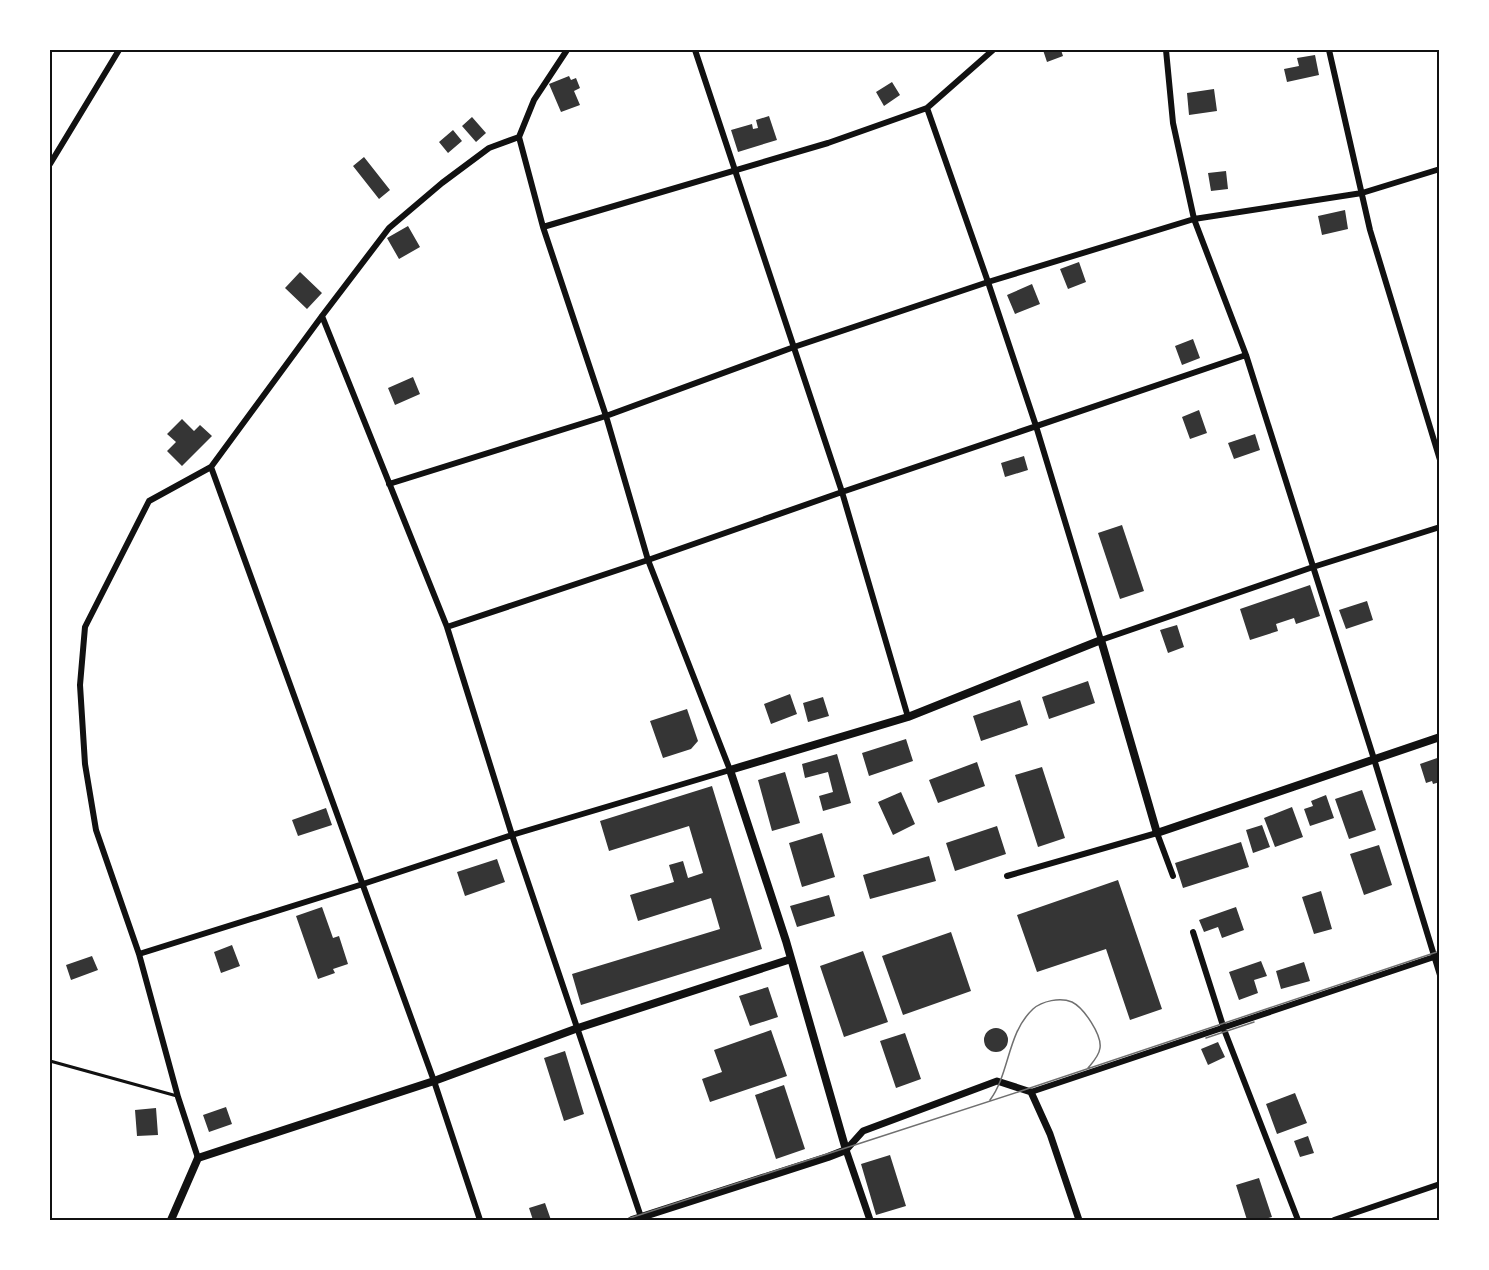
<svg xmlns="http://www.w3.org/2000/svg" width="1489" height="1270" font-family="'Sofia Sans Condensed',sans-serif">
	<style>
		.building { fill: #353535 }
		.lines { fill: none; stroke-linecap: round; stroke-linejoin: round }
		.service { stroke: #111; stroke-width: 3 }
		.minor { stroke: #111; stroke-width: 6 }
		.tertiary { stroke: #111; stroke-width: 7 }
		.secondary { stroke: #111; stroke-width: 8 }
		.tram { stroke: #707070; stroke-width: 1.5 }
		.neatline { fill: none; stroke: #111; stroke-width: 2 }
	</style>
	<rect width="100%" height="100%" fill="#fff"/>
	<path class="building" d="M1043,50H1061L1063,56L1047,62Z
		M1315,55L1319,75L1287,82L1284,69L1299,66L1297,58Z
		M569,76L571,80L576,78L580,88L574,91L580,105L561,112L549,84Z
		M892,82L900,95L884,106L876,92Z
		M1214,89L1217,111L1189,115L1187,93Z
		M769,116L777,140L738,152L731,130L752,124L753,129L758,128L756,120Z
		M472,117L486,133L476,142L462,126Z
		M453,130L462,141L448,153L439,142Z
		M364,157L390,190L379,199L353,166Z
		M1226,171L1228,189L1211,191L1208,173Z
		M1345,210L1348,229L1322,235L1318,216Z
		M408,226L420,247L399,259L387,238Z
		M1079,262L1086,282L1068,289L1060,269Z
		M300,272L322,293L307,309L285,288Z
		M1032,284L1040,304L1015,314L1007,295Z
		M1193,339L1200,358L1182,365L1175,346Z
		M413,377L420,394L395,405L388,388Z
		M1199,410L1207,433L1190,439L1182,417Z
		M182,419L194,431L200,425L212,436L182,466L167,451L176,442L167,434Z
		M1255,434L1260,450L1234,459L1228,443Z
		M1024,456L1028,470L1005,477L1001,463Z
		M1122,525L1144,591L1120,599L1098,533Z
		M1310,585L1320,616L1296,624L1294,618L1276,624L1278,631L1250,640L1240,609Z
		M1367,601L1373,620L1346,629L1339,610Z
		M1177,625L1184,647L1168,653L1160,630Z
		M1088,681L1095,703L1049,719L1042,697Z
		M790,694L797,714L771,724L764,704Z
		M823,697L829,716L808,722L803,703Z
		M1020,700L1028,725L981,741L973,716Z
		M687,709L698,741L691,749L663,758L650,721Z
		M906,739L913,761L869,776L862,753Z
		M837,754L851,803L823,811L819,796L833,792L828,772L805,778L802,764Z
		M1440,757V782L1433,784L1432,781L1426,783L1420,764Z
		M977,762L985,786L938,803L929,780Z
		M1042,767L1065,838L1038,847L1015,775Z
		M785,772L800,823L772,831L758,780Z
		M712,786L762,949L581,1005L572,974L720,929L711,898L638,921L630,895L674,882L669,865L683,861L688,878L703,873L689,826L609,851L600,821Z
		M1362,790L1376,830L1349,839L1335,799Z
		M901,792L915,824L893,835L878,802Z
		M1326,795L1334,818L1310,826L1304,809L1313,806L1311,801Z
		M1292,807L1303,837L1275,847L1264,818Z
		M326,808L332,825L298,836L292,820Z
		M1262,825L1270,847L1253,853L1246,830Z
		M997,826L1006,854L955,871L946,843Z
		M822,833L835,877L802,887L789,843Z
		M1241,842L1249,867L1183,888L1175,863Z
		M1379,845L1392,885L1364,895L1350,854Z
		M929,856L936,881L870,899L863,875Z
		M497,859L505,882L465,896L457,872Z
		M1118,880L1162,1009L1130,1020L1106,949L1037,972L1017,915Z
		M1321,891L1332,929L1314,934L1302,897Z
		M829,895L835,916L797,927L790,906Z
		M322,907L333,938L339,936L348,964L333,969L335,973L318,979L296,916Z
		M1236,907L1244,930L1222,938L1218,927L1204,932L1199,920Z
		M951,932L971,991L903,1015L882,956Z
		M232,945L240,966L221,973L214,952Z
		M863,951L888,1022L844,1037L820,966Z
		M92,956L98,970L71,980L66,965Z
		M1261,961L1267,976L1254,980L1258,993L1239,1000L1229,972Z
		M1304,962L1310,981L1281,989L1276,971Z
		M768,987L778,1017L750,1026L739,996Z
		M984 1040a12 12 0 1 1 24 0a12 12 0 1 1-24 0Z
		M771,1030L787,1076L710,1102L702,1079L722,1072L714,1050Z
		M905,1033L921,1079L896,1088L880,1041Z
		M1218,1042L1225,1057L1208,1065L1201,1049Z
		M565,1051L584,1114L564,1121L544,1058Z
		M784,1085L805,1149L776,1159L755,1095Z
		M1295,1093L1307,1123L1277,1134L1266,1104Z
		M226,1107L232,1124L209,1132L203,1115Z
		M156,1108L158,1135L137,1136L135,1110Z
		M1308,1136L1314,1153L1300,1157L1294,1141Z
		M890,1155L906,1206L876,1215L861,1164Z
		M1259,1178L1272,1217L1261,1220H1247L1236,1185Z
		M545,1203L551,1220H533L529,1208Z"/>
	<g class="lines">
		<path class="service" d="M50,1061L177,1096"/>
		<path class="minor" d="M695,50L842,492L908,717
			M1166,50L1173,123L1194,219L1246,355L1374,759L1440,975
			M1329,50L1370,230L1440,460
			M927,108L988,282L1036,426L1101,640L1313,567L1440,527
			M50,164L119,50
			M543,227L828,143L927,108L993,50
			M322,316L447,627L512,835L642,1220
			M211,467L434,1081L480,1220
			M389,484L606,416L794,347L988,282L1194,219L1362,193L1440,169
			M447,627L648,560L842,492L1246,355
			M1007,876L1157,833L1173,876
			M1193,932L1225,1032L1298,1220
			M139,954L363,884L512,835L730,770L648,560L606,416L543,227L519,137
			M1031,1092L1440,955
			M198,1158L178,1097L139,954L96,830L85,764L80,685L85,627L149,501L211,467L322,316L389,228L442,183L489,148L519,137L534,100L567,50
			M1334,1220L1440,1184"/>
		<path class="tertiary" d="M870,1220L846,1150L863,1131L997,1081L1031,1092L1050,1134L1079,1220"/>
		<path class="secondary" d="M171,1220L198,1158L434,1081L578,1028L791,959
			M632,1220L828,1157L846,1150L786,941L730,770L908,717L1101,640L1157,833L1440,737"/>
		<path class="tram" d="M1206,1038L1254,1022
			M990,1100C1010,1073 1007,1033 1033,1009C1042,1001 1060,997 1072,1002C1084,1008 1102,1035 1100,1048C1099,1056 1093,1062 1088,1068
			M624,1220L1024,1090L1440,951"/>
	</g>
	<rect width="1489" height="1270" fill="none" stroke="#ffffff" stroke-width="102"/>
	<rect x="51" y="51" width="1387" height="1168" class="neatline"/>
</svg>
